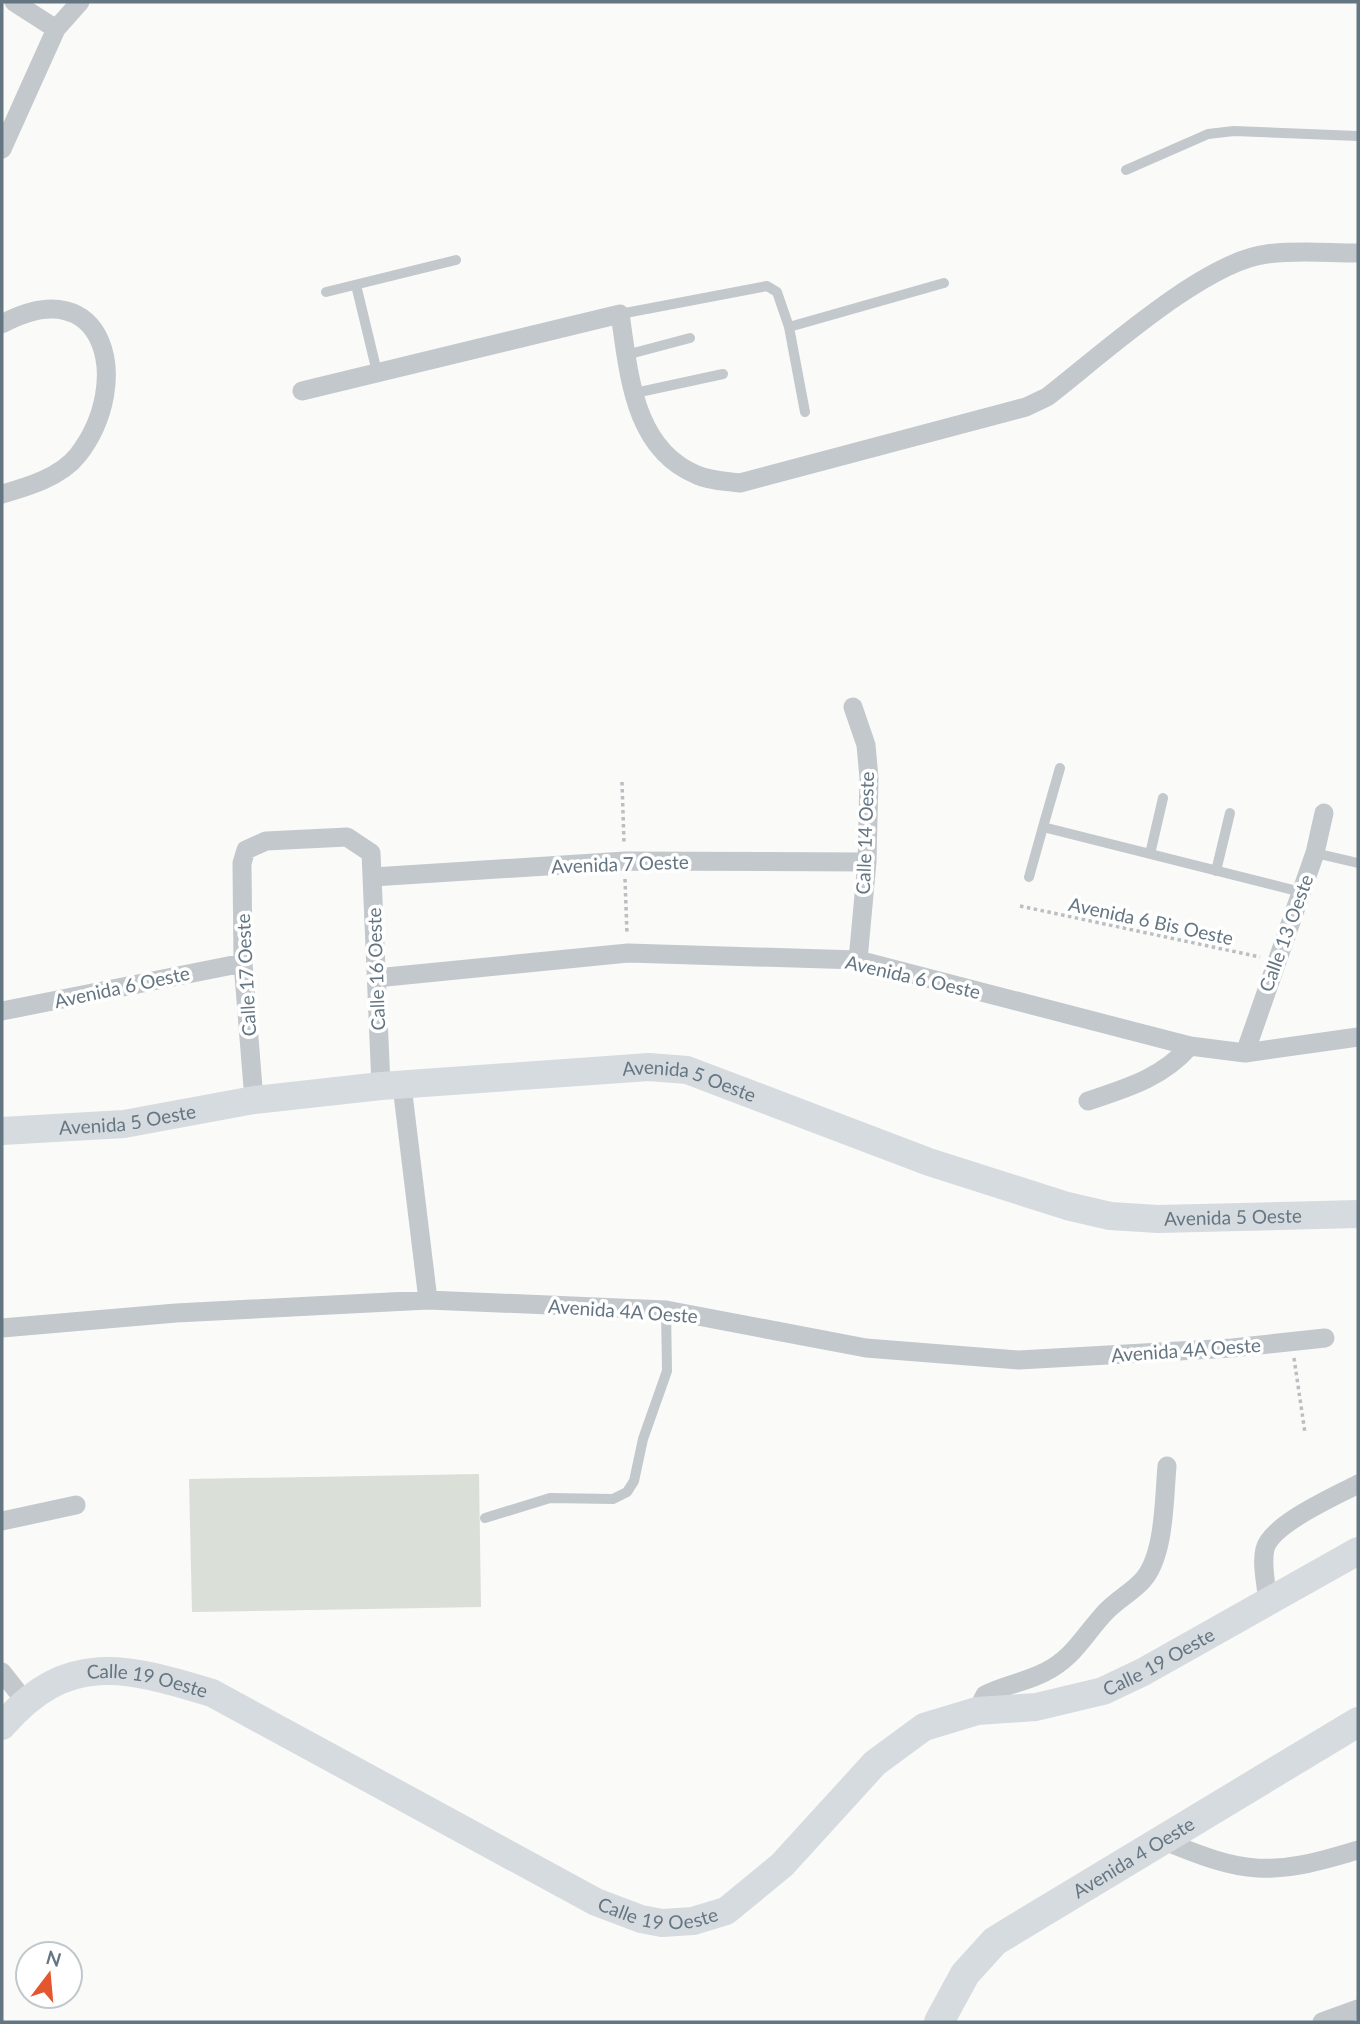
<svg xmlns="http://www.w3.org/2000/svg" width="1360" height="2024" font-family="Lato,sans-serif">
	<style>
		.grass { fill: #dadfd7 }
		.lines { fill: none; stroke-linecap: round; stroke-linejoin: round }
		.path { stroke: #bbbfc2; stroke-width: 3.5; stroke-dasharray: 3.5 3.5; stroke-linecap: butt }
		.lane { stroke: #c3c8cc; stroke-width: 10 }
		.street { stroke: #c3c8cc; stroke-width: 19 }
		.secondary { stroke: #d6dbdf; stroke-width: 28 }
		.primary { stroke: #d6dbdf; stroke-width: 30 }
		.labels { text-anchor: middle; stroke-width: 7; stroke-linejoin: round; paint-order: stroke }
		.street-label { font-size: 19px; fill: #657683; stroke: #fff }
	</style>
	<rect width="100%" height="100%" fill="#fafaf8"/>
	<path class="grass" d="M479,1474L481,1607L192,1612L189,1479Z"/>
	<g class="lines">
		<path class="path" d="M622,782L624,843
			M625,879L627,934
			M1020,906L1260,957
			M1294,1358L1305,1433"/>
		<path class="lane" d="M1126,170L1208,134L1234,131L1358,136
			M356,285L377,372
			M326,292L456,260
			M620,314L767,286L777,292L789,327L805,412
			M789,327L944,283
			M626,355L690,338
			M635,393L723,374
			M1043,827L1060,768
			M1315,853L1358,863
			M1150,854L1163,798
			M1216,871L1230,813
			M1029,877L1043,827L1301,892
			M485,1518L550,1498L613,1499L627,1492L634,1481L643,1439L667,1371L666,1310"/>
		<path class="street" d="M14,2L56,29
			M2,149L56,29L80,2
			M2,324C106,268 134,383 78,455C61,477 27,487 2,494
			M302,391L620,314C629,373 633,449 697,475C710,481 726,481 740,483L1026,407L1047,397C1099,357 1204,261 1267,254C1296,250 1328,253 1358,253
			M853,707L866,745L869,778L867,862L858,960
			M373,877L625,861L867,862
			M376,978L628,953L858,960L1190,1046L1245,1053L1358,1037
			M2,1011L243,963
			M1245,1053L1315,853L1324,813
			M402,1086L428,1300
			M254,1100L243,963L242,863L246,850L266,841L347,837L371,853L381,1086
			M1088,1101C1127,1088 1162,1078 1190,1046
			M2,1328L176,1313L428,1300L666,1310L866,1348L1019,1360L1232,1348L1325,1338
			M2,1521L76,1505
			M1268,1604C1267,1587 1261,1565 1265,1549C1271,1524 1336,1496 1358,1484
			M2,1672L24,1700
			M977,1711L985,1695C1004,1685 1026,1682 1045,1672C1072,1659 1083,1637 1102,1616C1113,1602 1130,1594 1142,1581C1165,1557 1164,1498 1167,1466
			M1160,1839C1246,1875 1269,1877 1358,1850
			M1322,2022L1358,2009"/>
		<g class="secondary">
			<path id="s1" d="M2,1131L124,1124L254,1100L381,1086L649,1067L687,1070L929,1162L1067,1206L1110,1216L1158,1219L1358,1214"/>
			<path id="s2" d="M2,1726C67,1650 126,1667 212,1693L596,1902L641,1919L662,1923L693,1921L726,1911L782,1865L875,1763L924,1727L977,1711L1036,1707L1103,1691L1143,1672L1358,1551"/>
		</g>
		<path class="primary" id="s3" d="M939,2022L965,1974L995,1941L1358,1722"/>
	</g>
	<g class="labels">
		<g class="street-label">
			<text transform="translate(865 833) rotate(-88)" y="7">Calle 14 Oeste</text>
			<text transform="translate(620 864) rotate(-2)" y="7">Avenida 7 Oeste</text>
			<text transform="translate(1151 921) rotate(12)" y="7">Avenida 6 Bis Oeste</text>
			<text transform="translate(1286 933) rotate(-70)" y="7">Calle 13 Oeste</text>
			<text transform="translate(376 969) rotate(-92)" y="7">Calle 16 Oeste</text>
			<text transform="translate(246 975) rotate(-93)" y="7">Calle 17 Oeste</text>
			<text transform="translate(913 977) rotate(13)" y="7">Avenida 6 Oeste</text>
			<text transform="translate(122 987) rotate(-12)" y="7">Avenida 6 Oeste</text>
			<text dy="7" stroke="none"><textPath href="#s1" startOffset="693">Avenida 5 Oeste</textPath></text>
			<text dy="7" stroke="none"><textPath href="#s1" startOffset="126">Avenida 5 Oeste</textPath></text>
			<text dy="7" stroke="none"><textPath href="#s1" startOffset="1260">Avenida 5 Oeste</textPath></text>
			<text transform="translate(623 1311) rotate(4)" y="7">Avenida 4A Oeste</text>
			<text transform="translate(1186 1350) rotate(-4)" y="7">Avenida 4A Oeste</text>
			<text dy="7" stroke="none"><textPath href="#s2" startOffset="1320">Calle 19 Oeste</textPath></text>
			<text dy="7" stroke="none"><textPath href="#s2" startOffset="164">Calle 19 Oeste</textPath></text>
			<text dy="7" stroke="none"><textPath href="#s3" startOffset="261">Avenida 4 Oeste</textPath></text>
			<text dy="7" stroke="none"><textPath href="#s2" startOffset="732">Calle 19 Oeste</textPath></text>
		</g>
	</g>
	<rect width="1360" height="2024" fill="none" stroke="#657683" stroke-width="7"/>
	<g transform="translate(49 1975) rotate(16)"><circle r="33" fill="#ffffff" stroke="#c1c8cd" stroke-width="2"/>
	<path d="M0-5L12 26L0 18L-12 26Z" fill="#e4572e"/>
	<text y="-10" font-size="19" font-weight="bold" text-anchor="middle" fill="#657683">N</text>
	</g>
</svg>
